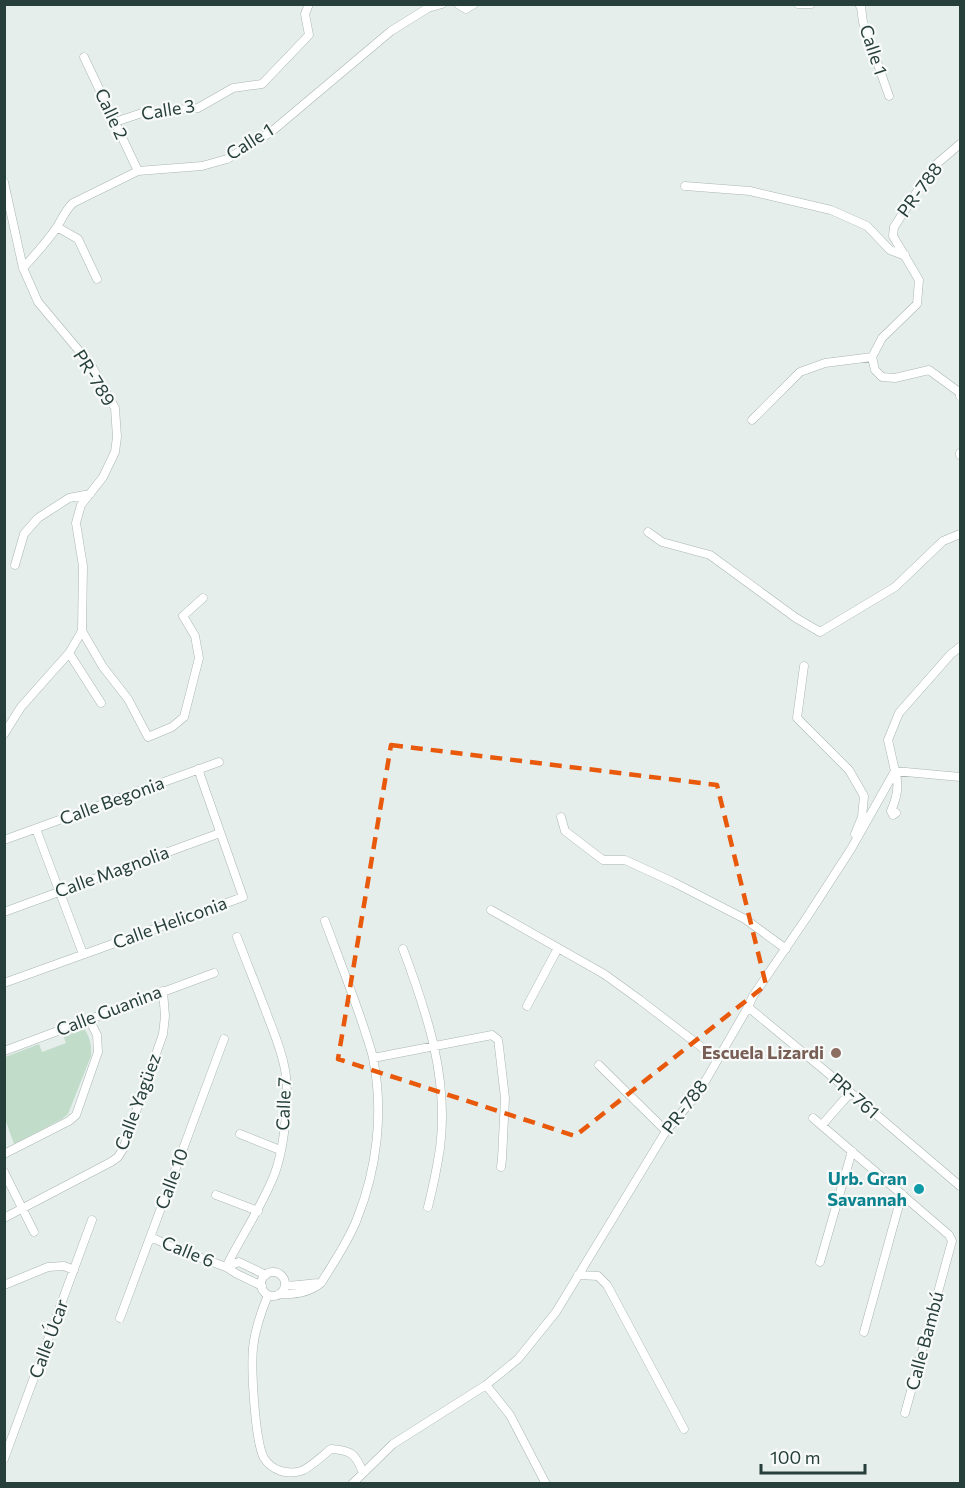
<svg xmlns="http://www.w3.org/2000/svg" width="965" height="1488" font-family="Commissioner,sans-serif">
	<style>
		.green { fill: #c1ddca }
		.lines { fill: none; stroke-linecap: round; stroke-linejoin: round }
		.minor-casing { stroke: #a9b6b2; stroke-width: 9 }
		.minor { stroke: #fff; stroke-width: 8 }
		.marked { fill: none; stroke: #e8590c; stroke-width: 4.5; stroke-dasharray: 12 8; stroke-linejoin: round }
		.education-dot { fill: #8d6e63; stroke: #f7faf9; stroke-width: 2 }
		.culture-dot { fill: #0f9aa8; stroke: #f7faf9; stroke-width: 2 }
		.labels { text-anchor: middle; stroke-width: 4.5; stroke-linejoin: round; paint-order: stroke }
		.street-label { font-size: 18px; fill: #263f3a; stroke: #f7faf9 }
		.education-label { font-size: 18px; font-weight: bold; fill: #785e54; stroke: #f7faf9; text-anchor: end }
		.culture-label { font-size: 18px; font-weight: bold; fill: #0d838f; stroke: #f7faf9; text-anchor: end }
	</style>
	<rect width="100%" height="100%" fill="#e6eeeb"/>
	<path class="green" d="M81,1029L85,1030C90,1038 92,1046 91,1056L68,1114L62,1119L14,1144L5,1119V1057L39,1044L42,1052L66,1043L63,1035Z"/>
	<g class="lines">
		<g class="minor-casing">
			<path id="minor" d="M458,4L466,9L474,4
				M798,4H811
				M859,4L861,7L863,22L889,96
				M84,57L138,171
				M115,122L142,113L198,108L233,88L262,84L309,35L305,14L309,4
				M960,144L933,167L894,227L893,236L919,280L917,304L882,338L872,357L875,370L882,377L895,378L929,370L959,392L960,396
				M4,182L23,268L38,302L91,365L115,408L117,437L115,452L103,477L81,505L76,523L83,566L82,631L69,653L21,707L4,734
				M685,186L750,191L831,210L867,226L890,250L903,255H905
				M57,227L78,239L97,279
				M23,268C35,255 47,242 57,227C62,219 66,209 73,203L138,171L202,166L227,159L271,132L391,31L428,8L442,4
				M752,420L800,372L825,363L872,357
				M960,453V455
				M648,532L662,542L710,555L796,618L820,632L895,587L943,541L960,534
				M15,565L24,534L38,518L69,498L90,494
				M82,631L103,667L128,699L148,737L172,727L184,717L199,658L195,636L183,616L203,598
				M69,653L101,703
				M804,666L797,718L849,770L864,796L862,817L855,834
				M896,813L893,815L891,811C897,798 900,785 895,771L960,777
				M561,817L565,831L603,860H625L673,882L745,919L786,949
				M36,829L83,954
				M4,840L219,762
				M491,910L604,974L640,1000L717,1059
				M4,912L220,833
				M403,949C427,1013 449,1078 440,1148C437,1168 433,1187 428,1207
				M4,983L243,897L198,769
				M527,1006L558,948
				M748,1007L823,1069L960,1186
				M4,1051L214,973
				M373,1058L492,1035L498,1040L499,1047L505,1098L502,1159L501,1167
				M599,1065L666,1131
				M813,1118L949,1235L952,1241L905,1413
				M822,1125L850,1093
				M240,1134L280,1150
				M4,1154L69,1121L76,1115L98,1052L97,1035L89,1019
				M4,1172L34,1232
				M216,1195L258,1211
				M4,1218L111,1162L118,1157L123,1149L163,1034L165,1016L163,991
				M151,1237L174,1248L226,1267C241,1237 260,1209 273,1178C284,1152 291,1093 284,1065C280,1046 272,1028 265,1009C256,985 246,961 237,937
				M820,1262L852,1151
				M261 1284a12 12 0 1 1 24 0a12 12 0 1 1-24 0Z
				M578,1275L598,1276L607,1285L684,1429
				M321,1283C334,1262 348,1242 357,1219C377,1169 384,1112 373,1058C371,1048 367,1038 364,1028C352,992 338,956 325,921
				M4,1285L48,1267L64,1266L74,1270
				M262,1286L237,1274L226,1267L239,1262L266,1275
				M279,1294C295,1295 309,1293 321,1283C308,1283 298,1287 285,1285
				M268,1295C261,1312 255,1329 253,1348C251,1369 255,1442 264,1458C272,1471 288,1475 301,1471C310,1468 323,1455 331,1449C351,1450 356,1454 363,1473
				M120,1318L224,1039
				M864,1332L902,1194
				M486,1385L510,1415L546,1484
				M4,1459L92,1220
				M352,1484L393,1444L486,1385L518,1359L556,1312L666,1131L699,1092L748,1007L753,996L807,917L851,849L895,771L888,740L899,713L951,654L960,647"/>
		</g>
		<use href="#minor" class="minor"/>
	</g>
	<path class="marked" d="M391,745L717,785L766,985L575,1136L338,1059Z"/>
	<circle class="education-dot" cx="836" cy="1053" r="6"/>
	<circle class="culture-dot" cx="919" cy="1189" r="6"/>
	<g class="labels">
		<g class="street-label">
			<text transform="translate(873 50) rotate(72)" y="6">Calle 1</text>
			<text transform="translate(168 110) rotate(-9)" y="6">Calle 3</text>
			<text transform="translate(111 114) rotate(65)" y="6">Calle 2</text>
			<text transform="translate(250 142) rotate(-32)" y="6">Calle 1</text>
			<text transform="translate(920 190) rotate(-54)" y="6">PR-788</text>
			<text transform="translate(94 378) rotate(58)" y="6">PR-789</text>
			<text transform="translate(112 801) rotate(-20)" y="6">Calle Begonia</text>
			<text transform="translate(112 872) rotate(-20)" y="6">Calle Magnolia</text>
			<text transform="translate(170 923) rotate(-20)" y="6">Calle Heliconia</text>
			<text transform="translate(109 1011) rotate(-21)" y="6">Calle Guanina</text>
			<text transform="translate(854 1096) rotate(41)" y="6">PR-761</text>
			<text transform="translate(138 1102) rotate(-70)" y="6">Calle Yagüez</text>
			<text transform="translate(284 1104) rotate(-88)" y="6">Calle 7</text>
			<text transform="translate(685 1107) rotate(-53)" y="6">PR-788</text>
			<text transform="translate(172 1179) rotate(-70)" y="6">Calle 10</text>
			<text transform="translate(188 1252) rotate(22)" y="6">Calle 6</text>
			<text transform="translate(49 1339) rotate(-70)" y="6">Calle Úcar</text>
			<text transform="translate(925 1341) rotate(-75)" y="6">Calle Bambú</text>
		</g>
		<g class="education-label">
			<text x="824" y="1059">Escuela Lizardi</text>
		</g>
		<g class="culture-label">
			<text x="907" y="1185">Urb. Gran<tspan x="907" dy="21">Savannah</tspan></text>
		</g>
	</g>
	<rect width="965" height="1488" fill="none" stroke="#263f3a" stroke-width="12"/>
	<path d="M761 1464v9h104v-9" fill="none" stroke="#263f3a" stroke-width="3"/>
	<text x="770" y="1464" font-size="18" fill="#263f3a" stroke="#f7faf9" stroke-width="4.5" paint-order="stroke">100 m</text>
</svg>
